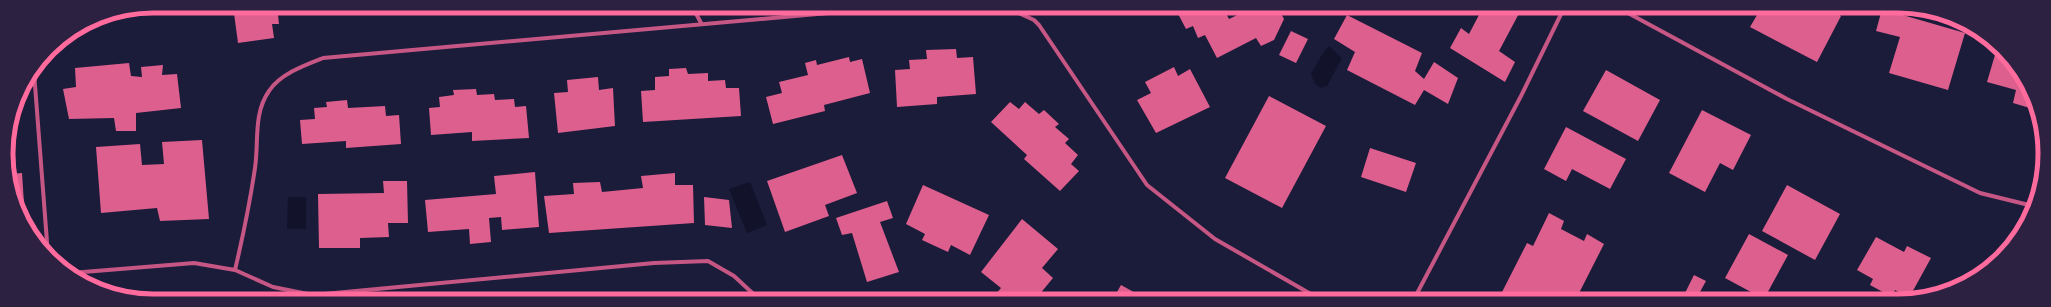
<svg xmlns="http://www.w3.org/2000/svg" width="2051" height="307" font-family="'DejaVu Sans',sans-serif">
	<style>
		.water { fill: #12122b }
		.building { fill: #dd5f8e }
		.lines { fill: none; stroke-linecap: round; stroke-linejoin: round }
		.service { stroke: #c65784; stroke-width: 3 }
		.minor { stroke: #c65784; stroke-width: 4 }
		.rim { fill: none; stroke: #ff6b9d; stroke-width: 5 }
	</style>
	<rect width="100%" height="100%" fill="#1b1b3a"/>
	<path class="water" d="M1329,46L1342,58L1327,86L1321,88L1315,84L1311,74L1323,53Z
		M750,182L767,225L747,233L729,189Z
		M288,197H306V229H287Z"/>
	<path class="building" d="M233,6H277L279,24H272L274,38L238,43Z
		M1178,6H1222L1229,19L1256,6H1277L1284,19L1274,40L1261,46L1256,38L1217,58L1205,35L1198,38L1193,26L1186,29L1175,8Z
		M1467,6H1523L1499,51L1515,62L1505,82L1450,48L1461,28L1469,34L1480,13Z
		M1741,6H1839L1836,13L1841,16L1817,62L1750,27L1757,15Z
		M1882,9L1965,33L1948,90L1889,73L1900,37L1876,31Z
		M1347,15L1422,53L1415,71L1424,79L1434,62L1458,78L1448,104L1424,90L1415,105L1347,70L1355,52L1334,39Z
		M1291,31L1308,39L1296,63L1279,55Z
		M1997,48L2009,56L2037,106V110L2013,103L2016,90L1987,82Z
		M956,49L957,58L973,57L976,94L937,97V104L897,107L895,70L910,69L909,60L927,59L926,50Z
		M849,57L850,62L862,59L870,93L824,105L825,111L773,124L766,97L782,93L779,82L808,75L805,63L816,60L817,65Z
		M129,63L131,76L142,77L141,67L163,65L162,75L177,74L181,108L136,113V131H116L114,118L69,119L63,89L76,87L75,68Z
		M1174,67L1178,76L1190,69L1210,107L1156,133L1137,100L1151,93L1145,82Z
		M686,68L688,74L708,73V81L725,80L726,88H739L741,116L643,122L641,91L655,90V77L669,76V69Z
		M1606,70L1660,100L1638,141L1583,111Z
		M598,77L599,90L613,88L615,126L558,133L554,93L568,92L567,80Z
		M476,89L477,95L494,94L495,100L514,99L515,107L526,106L529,138L472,141V132L431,135L429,108L440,107L439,97L454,95L453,90Z
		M1269,96L1326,126L1282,208L1225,178Z
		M347,100L348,108L385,106L386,116L399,115L401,144L346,148V141L302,144L300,120L315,119L314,108L327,107L326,102Z
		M1010,102L1019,109L1025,102L1039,114L1044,110L1059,124L1055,127L1069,139L1065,143L1078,155L1071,164L1079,171L1060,191L1024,159L1027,155L991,122Z
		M1702,110L1751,135L1733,170L1720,163L1705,192L1669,173Z
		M1566,127L1626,159L1610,189L1572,169L1566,181L1544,169Z
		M202,140L209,219L160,221L157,208L101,213L96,147L140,144L142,165L164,164L162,142Z
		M1370,148L1416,163L1406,192L1361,177Z
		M842,155L857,193L825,205L829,216L785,232L767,181Z
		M535,172L539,227L502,230L501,217L489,218L491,242L470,244L469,229L428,232L425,200L496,194L494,176Z
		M22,173L24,203H15L10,174Z
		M675,173V185H693L694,223L549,233L544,196L574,194L573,183L600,182L602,192L643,188L641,176Z
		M383,181H407L408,223H388L389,237L360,238V248H319L318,194L384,193Z
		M923,185L989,215L970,255L951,245L948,252L922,240L925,234L906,224Z
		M1787,185L1840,214L1815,260L1762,231Z
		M704,197L729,200L732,228L705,225Z
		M887,201L893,218L880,222L899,272L867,282L852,233L842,235L836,218Z
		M1549,213L1564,221L1561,229L1584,241L1587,234L1604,244L1575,301H1504L1505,299L1500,296L1527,243L1533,246Z
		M1022,219L1058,249L1042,268L1053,278L1034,301H990L1001,288L981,272Z
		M1749,234L1788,255L1764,299L1725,278Z
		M1876,237L1904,252L1907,246L1931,258L1909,298L1895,290L1892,297L1870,285L1873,279L1857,270Z
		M1694,275L1706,281L1695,301H1681Z
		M1121,285L1150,301H1112Z
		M1157,293L1169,301H1152Z
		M679,295L680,301H634V300Z"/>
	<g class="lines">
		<path class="service" d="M931,301L951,297"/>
		<path class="minor" d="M692,6L701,23
			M1003,6L1034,20L1039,25L1147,185L1215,239L1323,301
			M1615,6L1787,99L1980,193L2033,206
			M34,72L48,255
			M235,270C243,236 250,202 255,168C259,141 253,114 269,91C280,74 305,65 323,58L907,6
			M71,273L194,263L235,270L273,287L313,295L654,263L708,261L734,276L761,301
			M1413,301L1521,96L1565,6"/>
	</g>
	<path d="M0 0H2051V307H0ZM153 13H1898A140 140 0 0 1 2038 153V154A140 140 0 0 1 1898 294H153A140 140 0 0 1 13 154V153A140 140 0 0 1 153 13Z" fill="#2d2142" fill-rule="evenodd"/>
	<path class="rim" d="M153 13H1898A140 140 0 0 1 2038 153V154A140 140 0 0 1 1898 294H153A140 140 0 0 1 13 154V153A140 140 0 0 1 153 13Z"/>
</svg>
